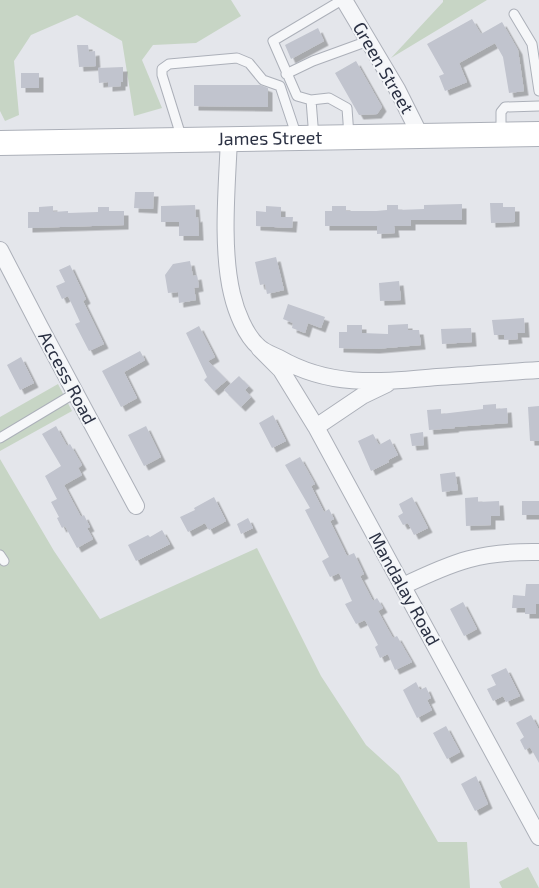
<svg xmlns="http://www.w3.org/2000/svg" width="539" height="888" font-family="'Exo 2',sans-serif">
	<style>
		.green { fill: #c7d5c5 }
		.building { fill: #c1c4ce; filter: url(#shadow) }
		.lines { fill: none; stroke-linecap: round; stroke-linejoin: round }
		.lane-casing { stroke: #acb0b9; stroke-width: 11 }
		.street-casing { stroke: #acb0b9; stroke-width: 18 }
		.secondary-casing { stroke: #acb0b9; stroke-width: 26 }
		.lane { stroke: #f6f7f9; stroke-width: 9 }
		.street { stroke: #f6f7f9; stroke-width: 16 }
		.secondary { stroke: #fff; stroke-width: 24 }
		.labels { text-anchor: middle; stroke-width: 4; stroke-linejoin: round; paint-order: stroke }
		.street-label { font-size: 18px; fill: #2b3143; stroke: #f3f5f8 }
	</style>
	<defs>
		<filter id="shadow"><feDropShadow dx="4.5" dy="4.5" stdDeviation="0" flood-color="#0004"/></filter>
	</defs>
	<rect width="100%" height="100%" fill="#e4e6eb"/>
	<path class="green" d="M0,0H231L241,16L196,43L153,45L142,60L162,108L134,116L122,41L77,15L31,35L14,61L19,115L5,121L0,111Z
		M443,0H487L391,58L443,2Z
		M58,384L72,411L0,451V417Z
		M0,459L54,551L100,619L257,548L321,676L366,745L399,775L438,842H467L470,888H0Z
		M528,867L539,888H502L499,882Z"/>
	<path class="building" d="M472,19L481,34L502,22L518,50L524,91L509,93L503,57L495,43L459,63L467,82L445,91L439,76L444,74L427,44Z
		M318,28L324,41L291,59L285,45Z
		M77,45H88L89,52L95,51L96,66L79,67Z
		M356,61L382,107L377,114L359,115L335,73Z
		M123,67V82H121V86L108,87V82L99,83L98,68Z
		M21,73H39V88H21Z
		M194,85H260L268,88V107L194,106Z
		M135,192H154L153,209L134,208Z
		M490,203H503V207H515V222L491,223Z
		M462,204V220H411V226H394L395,233L377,234V226H325V211H332V206H346V211H376L387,210V205H398V210L424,209V205Z
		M195,205L196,218L198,217L199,236H179V222H161V206Z
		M53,206V212L68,211V213L98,212V207H109V211H124V225L28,228V212H39V207Z
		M266,206L281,207V217H293L292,228L256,226V211L266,212Z
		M276,257L284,290L267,294L265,284L260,285L255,262Z
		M190,261L193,276L197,275L199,287L194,288L196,300L179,303L178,292L168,293L165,275L173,264Z
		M70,265L86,299L83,301L104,344L89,351L75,324L80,322L68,296L62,299L56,286L65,282L59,270Z
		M399,281L401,300L380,301L379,283Z
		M288,304L325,317L321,328L308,323L305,333L292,328L293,323L283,319Z
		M524,318L525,333H517L518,339L504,340V335H494L492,320Z
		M408,324V330H419L421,345L375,349L339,348V332H347V325H362V333L388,334V325Z
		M199,326L215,357L208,361L227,380L214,391L204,380L207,377L186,333Z
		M471,328L472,342L442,344L441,329Z
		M140,351L145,360L124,372L137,398L121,407L102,371Z
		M21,357L34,383L20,390L7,365Z
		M239,376L249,386L245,390L251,397L241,407L224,390Z
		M496,404V409L507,408L508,423L454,427L455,428L429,430L427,410L441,409V414L483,409V405Z
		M539,406V441H530L528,407Z
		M273,415L286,441L272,448L259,423Z
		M56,426L67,446L70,444L82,465L78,468L82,475L64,485L81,517L84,515L90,527L87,528L93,539L77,548L65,526L62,528L57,518L59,517L51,502L57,499L45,476L61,466L42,434Z
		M146,426L161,457L144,466L128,435Z
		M423,432L424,445L412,446L410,434Z
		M373,434L379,445L390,439L398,455L388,460L389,462L371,471L358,441Z
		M300,457L315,484L311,486L324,512L329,509L334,519L330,521L347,556L354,553L364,574L360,576L373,601L377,598L383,608L378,611L393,638L397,636L412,662L395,670L388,654L380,658L375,647L378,645L365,620L356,624L345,604L352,601L339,573L330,577L322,561L329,557L305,510L310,508L285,465Z
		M455,472L458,490L442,492L440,474Z
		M214,497L226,521L209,530L205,523L188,532L180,517L195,510L194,508Z
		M412,497L428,528L414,535L408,523L403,525L398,516L403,513L399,504Z
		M478,497V502L499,501L500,516H491V525L466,526L465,498Z
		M522,501H539V515H522Z
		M248,518L253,528L241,534L237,524Z
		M162,530L170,544L136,561L128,545L148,535L150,537Z
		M526,584H539V604H536V614H525V608H512L513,595L525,596Z
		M463,602L477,629L464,636L450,609Z
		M506,668L520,696L506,702L503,696L493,701L487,689L496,685L491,675Z
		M416,682L420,690L426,687L431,698L427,700L432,710L417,718L403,690Z
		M531,715L539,730V763L530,747L525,750L520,740L524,737L516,723Z
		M446,726L460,752L447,759L433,733Z
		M476,776L488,804L475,811L461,784Z"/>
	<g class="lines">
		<g class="lane-casing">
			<path id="lane" d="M514,14L532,44L539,91
				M286,74L313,61L368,41
				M311,100L297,96L273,41L342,0
				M501,135V112L505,107L539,106
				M314,138L311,100L329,98L347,108L349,136
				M182,139L162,75V69L169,64L237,58L249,63L263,80L280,86L297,137
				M0,438L75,393
				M0,555L4,561"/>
		</g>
		<g class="street-casing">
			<path id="street" d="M344,0L397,89L421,137
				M229,139C227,186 221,248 232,294C236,311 245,335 259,347C264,352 273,355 279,358C331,388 380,382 437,377C471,375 505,372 539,370
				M0,250L40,327L136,506
				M259,348L281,370L316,427L539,837
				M316,427L362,396L387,384
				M403,586C455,561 481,551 539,552"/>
		</g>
		<g class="secondary-casing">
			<g id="secondary">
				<path id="s1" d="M0,143L539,134"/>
			</g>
		</g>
		<use href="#lane" class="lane"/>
		<use href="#street" class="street"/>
		<use href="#secondary" class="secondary"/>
	</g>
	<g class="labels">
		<g class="street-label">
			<text transform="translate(383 68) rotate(60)" y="6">Green Street</text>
			<text dy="6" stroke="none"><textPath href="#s1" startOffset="270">James Street</textPath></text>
			<text transform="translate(67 378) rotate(62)" y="6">Access Road</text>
			<text transform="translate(404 589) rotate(61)" y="6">Mandalay Road</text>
		</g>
	</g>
</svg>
